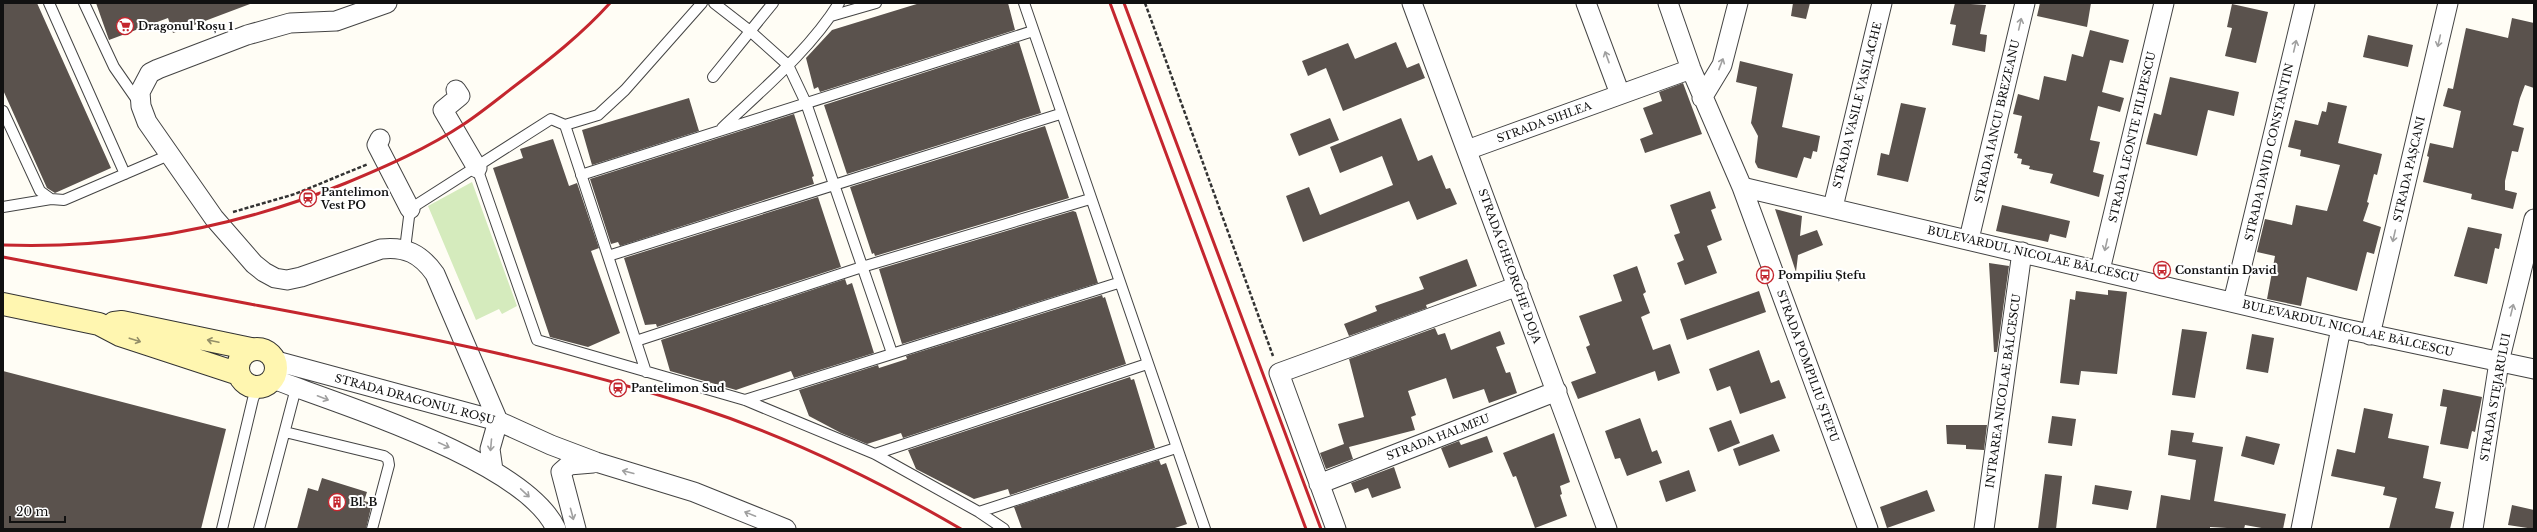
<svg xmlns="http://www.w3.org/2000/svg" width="2537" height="532" font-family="'Libre Baskerville',serif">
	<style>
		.green { fill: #d5ebbd }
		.building { fill: #5a524d }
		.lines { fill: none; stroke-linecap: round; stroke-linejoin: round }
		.lane-casing { stroke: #444; stroke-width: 12 }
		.street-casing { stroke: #444; stroke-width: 21 }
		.secondary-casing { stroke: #333; stroke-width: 24 }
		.path { stroke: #333; stroke-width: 2.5; stroke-dasharray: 4 2; stroke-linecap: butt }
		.lane { stroke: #fff; stroke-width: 10 }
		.street { stroke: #fff; stroke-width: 19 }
		.secondary { stroke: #fff6b0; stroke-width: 22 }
		.rail { stroke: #c4262e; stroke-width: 3 }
		.oneway { stroke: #a0a0a0 }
		.oneway2 { stroke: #948f68 }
		.labels { text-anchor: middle; stroke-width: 4; stroke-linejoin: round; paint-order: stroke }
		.poi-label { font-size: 11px; font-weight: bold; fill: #111; stroke: #fff; text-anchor: start }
		.street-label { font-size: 11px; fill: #111; stroke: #fff }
	</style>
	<rect width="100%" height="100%" fill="#fffdf5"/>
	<path class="green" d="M472,182L517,306L502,314L499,309L476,320L428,206Z"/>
	<path class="building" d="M3,3H37L111,168L55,193L47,188L3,90Z
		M96,3H250V4L173,33L168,18L109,40Z
		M920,3H1008L1015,30L820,92L818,87L814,89L806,58L832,30Z
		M1793,3H1810L1806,19L1791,16Z
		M1955,3L1986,5L1980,34L1987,35L1985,52L1952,45L1956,25L1950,24Z
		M2040,3H2091L2087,27L2037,16Z
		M2232,4L2268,12L2256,63L2225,56L2232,28L2227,27Z
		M2512,18L2534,23V88L2525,85L2520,98L2513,125L2524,128L2518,152L2512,151L2505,181V190L2517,193L2513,209L2471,199L2472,194L2423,182L2429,157L2427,156L2430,143L2453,148L2461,111L2443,106L2448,88L2453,89L2466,28L2508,38Z
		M2090,30L2129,40L2123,63L2110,60L2102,92L2124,98L2120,112L2098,106L2090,140L2100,142L2093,172L2104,175L2099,197L2050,183L2053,174L2029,169L2030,166L2021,164L2022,159L2017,158L2018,154L2014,153L2022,116L2013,114L2018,94L2039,100L2044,76L2066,81L2072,54L2083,57Z
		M2368,35L2413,45L2408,67L2363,57Z
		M1019,42L1041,113L847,174L824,105Z
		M1396,42L1407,68L1419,63L1425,78L1343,111L1326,68L1308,76L1302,61L1348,43L1355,59Z
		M1740,61L1793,74L1782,127L1820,136L1817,152L1813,151L1811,159L1804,157L1797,178L1758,168L1755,162L1758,136L1751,123L1757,87L1736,82Z
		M2170,77L2239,92L2234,116L2208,110L2197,156L2146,144L2154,113L2161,115Z
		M1683,83L1702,134L1645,153L1640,139L1653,134L1643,108L1662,101L1659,92Z
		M689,98L699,131L592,165L582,130Z
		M2328,102L2347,106L2338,143L2382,154L2377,175L2374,174L2367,202L2369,203L2363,221L2381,227L2374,254L2367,252L2357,291L2307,277L2301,306L2267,299L2275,256L2257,252L2265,219L2292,225L2296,205L2327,211L2332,194L2340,165L2300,156L2301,150L2288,147L2295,120L2318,125L2322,111L2326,112Z
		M1901,103L1926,108L1908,182L1877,175L1881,153L1889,155Z
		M794,114L814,176L812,177L814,184L620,246L618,242L611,244L590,179Z
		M1330,118L1339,140L1299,156L1290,134Z
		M1401,118L1418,161L1432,155L1446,189L1450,188L1457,204L1417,220L1409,201L1303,242L1286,196L1309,187L1320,215L1393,185L1382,156L1340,173L1330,147Z
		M1045,126L1069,198L875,256L874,253L872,254L850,187Z
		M553,139L569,186L577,183L599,248L591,251L620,333L588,347L550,337L493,168L523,158L520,149Z
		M1710,191L1716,208L1711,210L1722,240L1707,246L1717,273L1685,285L1677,263L1684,260L1674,235L1680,233L1670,205Z
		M818,197L841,267L657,327L656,324L645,325L624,258Z
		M2002,205L2070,221L2066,238L2050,234L2048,242L1996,231Z
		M1775,209L1802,216L1800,236L1817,230L1823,245L1798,255L1796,272Z
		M1073,211L1076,212L1098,283L902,344L879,269Z
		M2468,227L2502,234L2499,249L2495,248L2487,284L2454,276Z
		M1467,259L1477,286L1426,305L1427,308L1349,336L1344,324L1377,311L1375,306L1424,289L1419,277Z
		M1989,263L2009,266L1997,352H1994Z
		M1637,266L1646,292L1643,294L1650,313L1641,317L1653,350L1670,344L1680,373L1658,381L1655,371L1578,399L1571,382L1596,373L1586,347L1590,345L1579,316L1622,301L1613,275Z
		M845,279L847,285L852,283L874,353L794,378L791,371L736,390L670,371L661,340Z
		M2108,290L2127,292L2117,374L2081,371L2079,385L2060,383L2070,299L2075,300L2076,291L2108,295Z
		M1759,291L1766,312L1687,340L1680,319Z
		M1102,295L1103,298L1105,297L1126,364L903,438L901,433L867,444L841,433L809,416L799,390L878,365L879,368L907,359L906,356Z
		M1435,328L1438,335L1445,333L1451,350L1500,331L1505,344L1496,347L1506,373L1510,372L1517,393L1489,403L1484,389L1453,399L1446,378L1408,391L1416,415L1411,417L1415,430L1349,447L1353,459L1326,469L1320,453L1344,444L1338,424L1364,417L1349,359Z
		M2182,329L2207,332L2195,398L2172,395Z
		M2252,334L2274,338L2268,373L2246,369Z
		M1759,350L1771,383L1779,380L1786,398L1740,414L1730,386L1717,391L1709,369Z
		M3,371L226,429L201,529H3Z
		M1130,377L1131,380L1134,379L1155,448L1010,495L1008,489L974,499L916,469L908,450Z
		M2443,389L2482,397L2475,432L2472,431L2468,449L2440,444L2447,407L2440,406Z
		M2364,408L2393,414L2388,438L2429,446L2423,478L2441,482L2435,508L2454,512L2450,529H2389L2397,498L2383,495L2385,487L2331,476L2337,449L2355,453Z
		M2052,416L2076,419L2072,446L2048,443Z
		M1640,418L1652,452L1657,450L1662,463L1627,476L1620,458L1615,459L1605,431Z
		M1731,420L1740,443L1718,452L1709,428Z
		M1946,425H1987L1984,450L1966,449V445L1947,444Z
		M2171,430L2194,433L2192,442L2223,447L2214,501L2286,514L2283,529H2267L2245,525L2244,529L2210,527V529H2156L2161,495L2190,500L2196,460L2168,455Z
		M1554,433L1570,482L1560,486L1562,494L1560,495L1567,516L1535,528L1516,476L1513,477L1503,453Z
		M1773,434L1780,451L1739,466L1733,449Z
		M1487,436L1493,452L1449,468L1441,448L1459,441L1461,445Z
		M2246,436L2280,444L2274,465L2241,456Z
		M1159,460L1161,465L1166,463L1187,524L1172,529H1022L1014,507Z
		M1394,467L1401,488L1372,498L1368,488L1355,493L1351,483Z
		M1689,470L1696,491L1666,502L1659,481Z
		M2045,474L2062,476L2056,529H2038Z
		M322,478L367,492L364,501L372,503L366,529H297L308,488L318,491Z
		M2095,485L2132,491L2128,510L2092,504Z
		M1927,490L1935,511L1887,528L1880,507Z
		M2512,505L2534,510V529L2508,525Z"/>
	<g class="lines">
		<g class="lane-casing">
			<path id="lane" d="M49,3L125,174
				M84,3L114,67L139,103
				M714,3L750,31L788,65L806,103L892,353
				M1024,3L1205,529
				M831,16L876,3
				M713,77L773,3
				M3,111L40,191L51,199L64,200L169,155
				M565,125L646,372
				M722,128C763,89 809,51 839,3
				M477,168L537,340L745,400L875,454L979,512L1004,529
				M581,175L1033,31
				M3,207L51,199
				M405,249L410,209L551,119L565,125L598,115L625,90L702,3
				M608,256L1060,114
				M636,341L862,267L1090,199
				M745,400L1118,283
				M285,432L384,456L388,459L389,465L372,529
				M875,454L1147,364
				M979,512L1176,448
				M222,529L253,399L258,387
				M259,529L296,388"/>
		</g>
		<g class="street-casing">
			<path id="street" d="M387,3L336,21L290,23L247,35L158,69L150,73L140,92L141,106L147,122L214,218L254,264L264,272L275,278L287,280L301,277L381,249C405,246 421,254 435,274L498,421L490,449L493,470
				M1412,3L1607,529
				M1586,3L1620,94
				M1668,3L1691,69L1742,187L1868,529
				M456,90L460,96L443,110L477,168
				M1702,98L1722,65L1738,3
				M380,139L377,145L410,209
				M1467,150L1691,69
				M1742,187L2341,328L2534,369
				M1833,207L1882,3
				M1969,239L2025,3
				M2100,270L2164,3
				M2233,302L2305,3
				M2370,335L2448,3
				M276,361L498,421L551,445L596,462L694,492L786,529
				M273,379C342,405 526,462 556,529
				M1319,484L1557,391
				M576,529L561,472L569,465L593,463
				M1336,529L1279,373L1518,286
				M1984,529L2022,252
				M2301,529L2341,328
				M2473,529L2499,362L2534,219"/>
		</g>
		<g class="secondary-casing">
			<path id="secondary" d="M3,304L99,324L120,335L239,374
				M114,323L122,322L251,349
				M238 368a19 19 0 1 1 38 0a19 19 0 1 1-38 0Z"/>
		</g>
		<path class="path" d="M1145,3L1273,356
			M233,212L295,194L368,164"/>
		<use href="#lane" class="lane"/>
		<use href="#street" class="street"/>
		<use href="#secondary" class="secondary"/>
		<path class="rail" d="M1110,3L1306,529
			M1124,3L1321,529
			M3,245C123,249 236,228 346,183C387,166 428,148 464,124C482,112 499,98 516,85C549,60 582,34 610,3
			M3,257C86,272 168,289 250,304C400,332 552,360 697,407C789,437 877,480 961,529"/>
	</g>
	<defs><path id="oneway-shaft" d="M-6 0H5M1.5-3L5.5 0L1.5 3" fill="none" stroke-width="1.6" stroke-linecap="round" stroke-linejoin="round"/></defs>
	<g class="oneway">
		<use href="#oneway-shaft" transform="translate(2020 24) rotate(-77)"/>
		<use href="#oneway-shaft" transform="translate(2439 41) rotate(103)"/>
		<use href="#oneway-shaft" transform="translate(2295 46) rotate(-77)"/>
		<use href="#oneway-shaft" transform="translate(1607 57) rotate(-110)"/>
		<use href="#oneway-shaft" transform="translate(1721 64) rotate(-69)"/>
		<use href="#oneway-shaft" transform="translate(2394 236) rotate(103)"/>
		<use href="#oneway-shaft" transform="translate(2106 245) rotate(103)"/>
		<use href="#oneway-shaft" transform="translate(2512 310) rotate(-76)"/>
		<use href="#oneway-shaft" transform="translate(323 398) rotate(21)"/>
		<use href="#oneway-shaft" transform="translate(444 445) rotate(25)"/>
		<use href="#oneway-shaft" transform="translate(491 445) rotate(95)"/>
		<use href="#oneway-shaft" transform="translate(628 472) rotate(-166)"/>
		<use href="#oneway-shaft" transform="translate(525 493) rotate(43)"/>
		<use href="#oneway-shaft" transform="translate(572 514) rotate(75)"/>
		<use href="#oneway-shaft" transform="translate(750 514) rotate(-158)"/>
	</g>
	<g class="oneway2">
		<use href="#oneway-shaft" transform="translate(135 340) rotate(18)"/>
		<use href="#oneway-shaft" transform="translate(213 341) rotate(-168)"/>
	</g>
	<defs>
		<g id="supermarket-ring" transform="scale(0.9)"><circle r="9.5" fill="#fff" stroke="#c4262e" stroke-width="1.5"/><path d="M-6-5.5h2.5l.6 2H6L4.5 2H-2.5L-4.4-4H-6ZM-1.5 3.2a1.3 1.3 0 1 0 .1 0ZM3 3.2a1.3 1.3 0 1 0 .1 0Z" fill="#c4262e"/></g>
		<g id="station-ring" transform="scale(0.9)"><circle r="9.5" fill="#fff" stroke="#c4262e" stroke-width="1.5"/><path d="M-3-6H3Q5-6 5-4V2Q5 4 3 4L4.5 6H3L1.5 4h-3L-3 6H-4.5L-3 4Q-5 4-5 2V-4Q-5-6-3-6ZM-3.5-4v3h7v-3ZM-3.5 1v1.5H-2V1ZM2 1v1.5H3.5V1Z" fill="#c4262e"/></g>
		<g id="bus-ring" transform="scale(0.9)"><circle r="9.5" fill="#fff" stroke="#c4262e" stroke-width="1.5"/><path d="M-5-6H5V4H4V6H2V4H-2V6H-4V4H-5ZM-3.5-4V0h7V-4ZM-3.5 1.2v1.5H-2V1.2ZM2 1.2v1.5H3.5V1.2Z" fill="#c4262e"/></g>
		<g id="building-ring" transform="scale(0.9)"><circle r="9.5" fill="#fff" stroke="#c4262e" stroke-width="1.5"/><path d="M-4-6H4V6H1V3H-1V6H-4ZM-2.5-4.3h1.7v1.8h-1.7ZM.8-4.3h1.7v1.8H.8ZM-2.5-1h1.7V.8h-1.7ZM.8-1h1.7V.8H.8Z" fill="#c4262e"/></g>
	</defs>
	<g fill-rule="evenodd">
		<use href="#supermarket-ring" x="125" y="26"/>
		<use href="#station-ring" x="308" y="198"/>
		<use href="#bus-ring" x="2162" y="270"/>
		<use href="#bus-ring" x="1765" y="275"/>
		<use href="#station-ring" x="618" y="388"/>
		<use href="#building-ring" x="337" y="502"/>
	</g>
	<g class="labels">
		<g class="poi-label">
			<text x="138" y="30">Dragonul Roșu 1</text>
			<text x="321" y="196">Pantelimon<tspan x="321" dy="13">Vest PO</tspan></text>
			<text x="2175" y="274">Constantin David</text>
			<text x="1778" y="279">Pompiliu Ștefu</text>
			<text x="631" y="392">Pantelimon Sud</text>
			<text x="350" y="506">Bl. B</text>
		</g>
		<g class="street-label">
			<text transform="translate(1857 105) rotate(-76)" y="4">STRADA VASILE VASILACHE</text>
			<text transform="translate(1997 121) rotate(-77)" y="4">STRADA IANCU BREZEANU</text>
			<text transform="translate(1544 122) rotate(-20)" y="4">STRADA SIHLEA</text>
			<text transform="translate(2132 137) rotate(-77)" y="4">STRADA LEONTE FILIPESCU</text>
			<text transform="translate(2269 152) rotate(-77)" y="4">STRADA DAVID CONSTANTIN</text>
			<text transform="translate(2409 169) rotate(-77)" y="4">STRADA PAȘCANI</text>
			<text transform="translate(2033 254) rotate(13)" y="4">BULEVARDUL NICOLAE BĂLCESCU</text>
			<text transform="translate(1510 266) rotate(70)" y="4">STRADA GHEORGHE DOJA</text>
			<text transform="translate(2348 328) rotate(13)" y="4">BULEVARDUL NICOLAE BĂLCESCU</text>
			<text transform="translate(1808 366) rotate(70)" y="4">STRADA POMPILIU ȘTEFU</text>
			<text transform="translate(2003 391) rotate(-82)" y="4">INTRAREA NICOLAE BĂLCESCU</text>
			<text transform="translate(2495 397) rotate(-80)" y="4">STRADA STEJARULUI</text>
			<text transform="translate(415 399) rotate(15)" y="4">STRADA DRAGONUL ROȘU</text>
			<text transform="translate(1438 437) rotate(-21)" y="4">STRADA HALMEU</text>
		</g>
	</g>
	<rect width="2537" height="532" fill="none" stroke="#111111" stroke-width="8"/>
	<path d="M10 516v6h55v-6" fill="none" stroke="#111111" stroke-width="2"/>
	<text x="16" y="516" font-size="12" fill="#111111" stroke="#ffffff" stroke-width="3" paint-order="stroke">20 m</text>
</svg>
